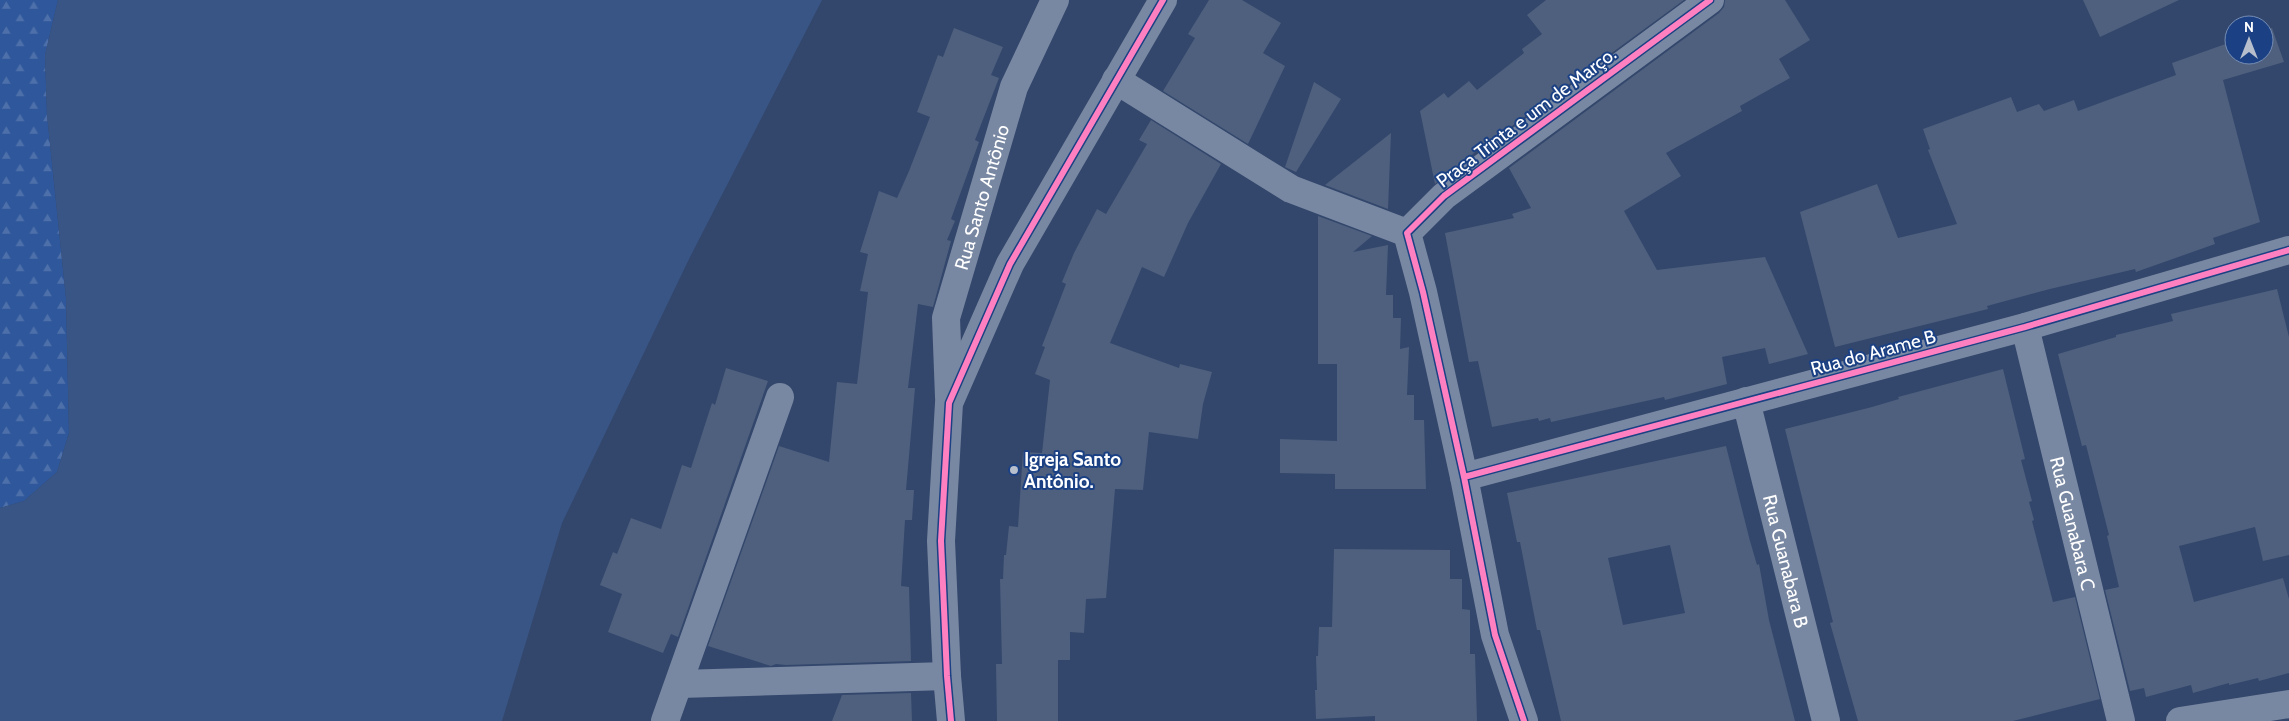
<svg xmlns="http://www.w3.org/2000/svg" width="2289" height="721" font-family="Cabin,sans-serif">
	<style>
		.forest { fill: url(#forest-firs) }
		.water { fill: #395585 }
		.building { fill: #4f607e; fill-rule: evenodd }
		.lines { fill: none; stroke-linecap: round; stroke-linejoin: round }
		.minor { stroke: #7988a2; stroke-width: 28 }
		.cycleway-casing { stroke: #1b4184; stroke-width: 9 }
		.cycleway { stroke: #ff80c0; stroke-width: 6 }
		.poi-dot { fill: #b8bfcc; stroke: #1b4184; stroke-width: 2 }
		.labels { text-anchor: middle; stroke-width: 4; stroke-linejoin: round; paint-order: stroke }
		.street-label { font-size: 19px; fill: #fff; stroke: #1b4184 }
		.poi-label { font-size: 19px; font-weight: bold; fill: #fff; stroke: #1b4184; text-anchor: start }
	</style>
	<defs>
		<pattern id="forest-firs" width="22" height="20" patternUnits="userSpaceOnUse" patternTransform="scale(1.25)"><rect width="22" height="20" fill="#2f579b"/><path d="M5 1l3.5 6h-7zM16 11l3.5 6h-7z" fill="#4e70aa"/></pattern>
	</defs>
	<rect width="100%" height="100%" fill="#33476c"/>
	<path class="forest" d="M0,0H58L45,55L47,115L66,298L69,433L57,472L24,501L0,508Z"/>
	<path class="water" d="M58,0H822L690,257L562,523L502,721H0V508L24,501L57,472L69,433L66,298L47,115L45,55Z"/>
	<path class="building" d="M1209,0H1242L1281,23L1263,53L1285,66L1248,144L1163,91L1195,38L1188,34Z
		M1546,0H1684L1489,143L1488,142L1435,184L1420,111L1444,93L1448,98L1469,81L1477,90L1524,53L1522,49L1542,34L1527,15Z
		M1725,0H1785L1810,40L1779,59L1790,78L1740,106L1742,111L1666,153L1681,176L1624,211L1657,270L1765,257L1808,354L1769,364L1765,348L1722,357L1727,384L1665,400L1664,397L1551,422L1550,418L1539,421L1538,418L1492,427L1478,361L1469,362L1445,233L1514,218L1512,214L1531,208L1509,168L1719,13L1724,7Z
		M2083,0H2179L2100,37Z
		M954,28L1003,47L991,75L999,78L975,140L979,142L951,219L955,221L947,240L951,241L933,307L918,304L908,388H915L906,490H914L912,520H905L901,586L909,587L911,661L786,665L776,664L771,666L708,646L779,446L829,462L837,382L857,384L868,292L860,291L868,254L860,252L879,191L897,198L909,171L930,117L917,112L938,55L943,57Z
		M2272,28L2284,62L2223,80L2260,222L2213,238L2215,244L2136,272L2135,269L2050,289L1987,306L1988,309L1835,347L1800,212L1877,184L1898,238L1957,224L1928,150L1930,149L1923,129L2011,97L2017,112L2039,104L2044,111L2074,100L2078,111L2176,75L2172,63L2234,41V55H2264V30Z
		M1314,82L1341,99L1296,172L1285,167Z
		M1151,120L1221,164L1188,223L1164,277L1142,267L1110,343L1179,368L1180,364L1212,372L1203,404L1198,439L1149,432L1143,490L1115,489L1106,598L1086,599L1084,633L1070,632V660H1058V721H997L996,664H1002L1000,579H1003L1004,555H1006L1009,526L1018,527L1023,452L1042,453L1050,380L1035,374L1045,347L1042,346L1066,284L1062,282L1074,253L1097,209L1106,214L1147,144L1139,140Z
		M1391,133L1388,209L1325,185Z
		M1318,216L1372,236L1353,252L1388,245L1386,295H1393V318H1401L1400,349L1409,347L1407,395H1414V420H1424L1426,489H1335V474L1280,473V439L1337,441V364H1318Z
		M2277,289L2289,337V555L2263,561L2255,527L2179,546L2194,602L2283,578L2289,599V673L2259,681L2258,678L2229,685V683L2193,693L2191,685L2146,697L2144,688L2130,691L2105,590L2119,587L2107,536L2109,535L2086,445L2082,446L2058,354L2116,337V335L2173,321L2171,314Z
		M726,368L768,381L678,637L671,634L663,653L608,632L622,594L600,585L613,552L617,554L631,518L661,529L682,465L691,468L712,403L715,405Z
		M2003,369L2025,459L2021,460L2032,501L2029,502L2034,520L2032,521L2053,602L2075,597L2100,699L2013,721H1858L1830,623L1833,622L1785,429L1872,407L1899,399L1898,397Z
		M1726,446L1750,541L1757,565L1759,564L1769,620L1795,721H1561L1540,630H1537L1520,542H1517L1507,493ZM1670,545L1685,613L1623,625L1608,558Z
		M1334,549L1450,550V579H1462V609L1470,610V654H1475L1477,721H1375V716L1316,719L1315,690H1317L1316,656H1318L1319,627H1332Z
		M911,693L912,721H832L842,695Z"/>
	<g class="lines">
		<g class="minor">
			<path d="M1116,80L1291,189L1407,233"/>
			<path id="s1" d="M2025,327L2121,721"/>
			<path id="s2" d="M949,397L946,318L1014,87L1055,0"/>
			<path id="s3" d="M1746,401L1826,721"/>
			<path d="M1464,477L2025,327L2289,250"/>
			<path d="M680,684L947,676"/>
			<path d="M665,721L780,397"/>
			<path d="M951,721L947,676L941,541L949,403L1010,264L1163,0"/>
			<path d="M1524,721L1495,635L1464,477L1423,292L1407,233L1444,196L1710,0"/>
			<path d="M2180,721L2289,704"/>
		</g>
		<g class="cycleway-casing">
			<path id="cycleway" d="M1464,477L2025,327L2289,250
				M951,721L947,676L941,541L949,403L1010,264L1163,0
				M1524,721L1495,635L1464,477L1423,292L1407,233L1444,196L1710,0"/>
		</g>
		<use href="#cycleway" class="cycleway"/>
	</g>
	<circle class="poi-dot" cx="1014" cy="470" r="5"/>
	<g class="labels">
		<g class="street-label">
			<text transform="translate(1526 117) rotate(-37)" y="7">Praça Trinta e um de Março.</text>
			<text dy="7" stroke="none"><textPath href="#s2" startOffset="205">Rua Santo Antônio</textPath></text>
			<text transform="translate(1873 352) rotate(-15)" y="7">Rua do Arame B</text>
			<text dy="7" stroke="none"><textPath href="#s1" startOffset="202">Rua Guanabara C</textPath></text>
			<text dy="7" stroke="none"><textPath href="#s3" startOffset="165">Rua Guanabara B</textPath></text>
		</g>
		<g class="poi-label">
			<text x="1024" y="466">Igreja Santo<tspan x="1024" dy="22">Antônio.</tspan></text>
		</g>
	</g>
	<g transform="translate(2249 40)"><circle r="24" fill="#1b4184" stroke="#768db5"/>
	<path d="M0-4L9 19L0 12L-9 19Z" fill="#b8bfcc"/>
	<text y="-8" font-size="14" font-weight="bold" text-anchor="middle" fill="#ffffff">N</text>
	</g>
</svg>
